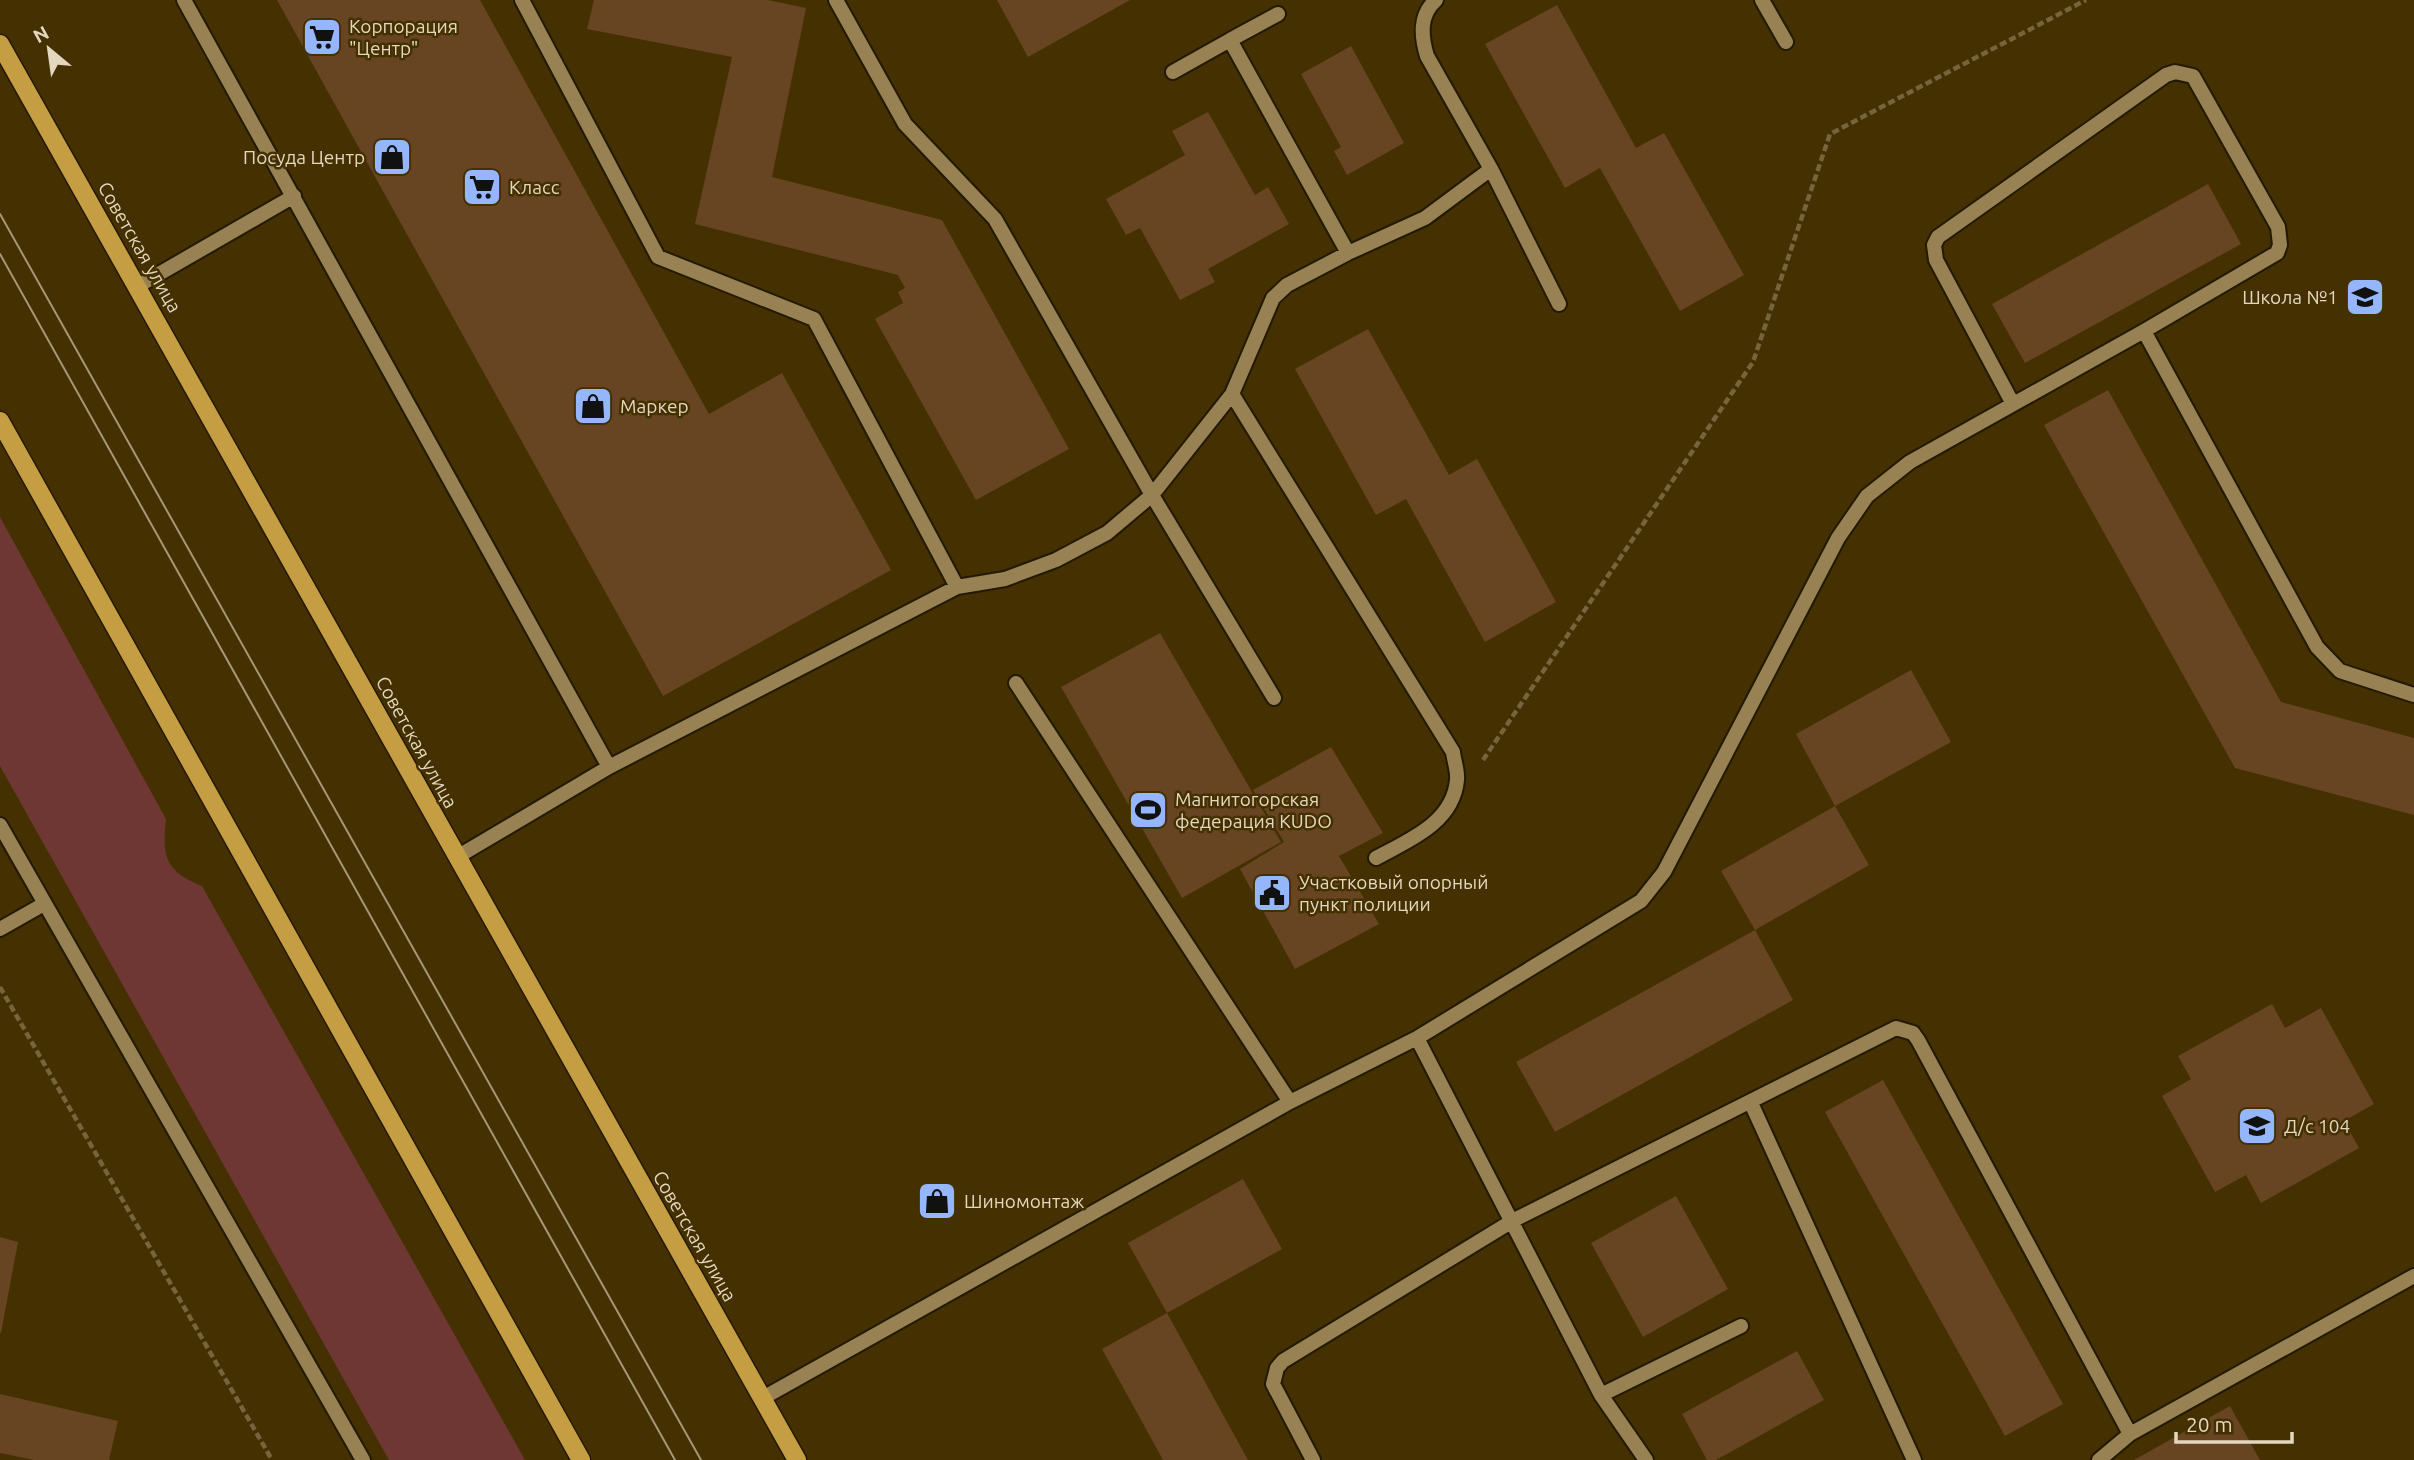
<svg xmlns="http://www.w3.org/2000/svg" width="2414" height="1460" font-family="Ubuntu,sans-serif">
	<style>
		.green { fill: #6f3733 }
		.building { fill: #674522 }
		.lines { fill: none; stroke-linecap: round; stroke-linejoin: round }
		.lane-casing { stroke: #241a03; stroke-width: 18 }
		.primary-casing { stroke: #241a03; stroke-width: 21 }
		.path { stroke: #76653c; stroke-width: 4.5; stroke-dasharray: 7 3.5; stroke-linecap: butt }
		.lane { stroke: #988254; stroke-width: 14 }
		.primary { stroke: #c59e44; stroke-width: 18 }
		.tram { stroke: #a69776; stroke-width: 2 }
		.labels { text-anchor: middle; stroke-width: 5; stroke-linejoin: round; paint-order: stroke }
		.poi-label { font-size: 19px; fill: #e3d7bf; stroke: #443000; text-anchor: start }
		.street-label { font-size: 19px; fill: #e3d7bf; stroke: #443000 }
	</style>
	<rect width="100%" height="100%" fill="#443000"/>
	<path class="green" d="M0,517L166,819C162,857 165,871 202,886L525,1460H389L0,766Z"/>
	<path class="building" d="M277,0H480L709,414L782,373L891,570L663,696Z
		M594,0H768L806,8L772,177L942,220L1069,449L976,500L875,319L903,303L898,292L905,288L898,275L695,224L732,57L587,29Z
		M997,0H1130L1028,57Z
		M1557,5L1636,148L1664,133L1744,275L1680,311L1600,168L1565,188L1485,44Z
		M1351,46L1404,143L1347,175L1334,151L1341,147L1301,74Z
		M1208,112L1255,195L1268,187L1289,224L1208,269L1215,282L1180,300L1140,228L1126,235L1106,199L1185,155L1172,131Z
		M2208,184L2241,244L2025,363L1992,304Z
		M1368,329L1449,475L1477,459L1556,602L1485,642L1406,499L1376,515L1295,369Z
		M2108,390L2281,702L2414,738V815L2235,768L2044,425Z
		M1160,633L1281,842L1182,898L1061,687Z
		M1911,670L1951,742L1835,806L1796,734Z
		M1331,747L1383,833L1339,856L1379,924L1295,969L1240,869L1284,842L1253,790Z
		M1835,806L1869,865L1755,930L1721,871Z
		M1755,930L1793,1000L1555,1132L1516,1062Z
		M2272,1004L2285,1028L2321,1008L2374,1104L2344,1121L2359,1148L2261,1203L2246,1175L2215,1192L2162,1096L2191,1079L2178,1056Z
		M1883,1080L2063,1404L2005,1436L1825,1112Z
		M1243,1179L1282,1249L1167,1313L1128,1243Z
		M1676,1196L1728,1289L1643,1337L1591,1243Z
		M0,1237L18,1242L1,1333H0Z
		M1167,1313L1248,1460H1163L1102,1349Z
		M1797,1351L1824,1400L1716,1460H1707L1682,1414Z
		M0,1394L118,1421L109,1460H34L0,1453Z
		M2230,1406L2260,1460H2134Z"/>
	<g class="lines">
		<g class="lane-casing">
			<path id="lane" d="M184,0L609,767
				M836,0L905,124L995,219L1152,495L1274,698
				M1762,0L1786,42
				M1230,40L1278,14
				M1173,72L1230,40L1348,253
				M1491,169L1559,304
				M138,286L294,196
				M2144,331L2317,647L2340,671L2414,695
				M1232,394L1453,752C1454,761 1458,771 1457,780C1453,823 1409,840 1376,858
				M957,587L1005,579L1056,560L1107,533L1152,495L1232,394L1273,298L1287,285L1348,253L1425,218L1491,169L1427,56C1421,36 1419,15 1436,0
				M1016,683L1290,1102
				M0,825L363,1460
				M457,857L609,767L957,587L814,319L658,257L522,0
				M0,929L44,904
				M1417,1038L1601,1395L1646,1460
				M1751,1103L1914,1460
				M1601,1395L1741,1326
				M763,1398L1290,1102L1417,1038L1641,901L1664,872L1838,538L1867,496L1910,462L2144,331L2277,253L2280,245L2278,227L2193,76L2175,72L2166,75L1938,237L1934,245L1936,260L2013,404
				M1313,1460L1273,1384L1277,1368L1283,1361L1514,1220L1896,1028L1913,1033L1918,1040L2130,1434
				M2099,1460L2130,1434L2414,1276"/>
		</g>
		<g class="primary-casing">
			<path id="primary" d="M0,44L797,1460
				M0,421L581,1460"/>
		</g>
		<path class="path" d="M1483,760L1753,362L1830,134L2086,0
			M0,987L272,1460"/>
		<use href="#lane" class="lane"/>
		<use href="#primary" class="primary"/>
		<path class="tram" d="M0,214L701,1460
			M0,254L675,1460"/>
	</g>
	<defs>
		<g id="supermarket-square" transform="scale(2.0125)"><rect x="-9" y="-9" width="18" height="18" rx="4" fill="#95b6fd" stroke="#443000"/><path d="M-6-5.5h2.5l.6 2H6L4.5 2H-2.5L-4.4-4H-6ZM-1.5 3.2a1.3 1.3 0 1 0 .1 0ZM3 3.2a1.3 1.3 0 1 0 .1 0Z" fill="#111"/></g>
		<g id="shop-square" transform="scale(2.0125)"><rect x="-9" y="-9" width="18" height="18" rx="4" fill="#95b6fd" stroke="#443000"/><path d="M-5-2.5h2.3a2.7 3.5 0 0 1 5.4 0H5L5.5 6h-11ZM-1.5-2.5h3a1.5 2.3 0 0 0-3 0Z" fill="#111"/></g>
		<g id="school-square" transform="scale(2.0125)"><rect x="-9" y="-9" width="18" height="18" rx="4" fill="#95b6fd" stroke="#443000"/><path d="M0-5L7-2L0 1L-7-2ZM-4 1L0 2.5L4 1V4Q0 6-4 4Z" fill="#111"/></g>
		<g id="stadium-square" transform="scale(2.0125)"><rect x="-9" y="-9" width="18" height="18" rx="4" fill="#95b6fd" stroke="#443000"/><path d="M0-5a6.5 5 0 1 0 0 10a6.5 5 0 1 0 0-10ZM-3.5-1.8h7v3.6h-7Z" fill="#111"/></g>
		<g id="civic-square" transform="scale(2.0125)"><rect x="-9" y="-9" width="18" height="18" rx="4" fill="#95b6fd" stroke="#443000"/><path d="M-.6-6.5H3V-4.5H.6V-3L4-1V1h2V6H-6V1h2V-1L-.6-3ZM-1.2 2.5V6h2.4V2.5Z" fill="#111"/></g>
	</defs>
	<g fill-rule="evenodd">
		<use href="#supermarket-square" x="322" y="37"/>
		<use href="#shop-square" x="392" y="157"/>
		<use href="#supermarket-square" x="482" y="187"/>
		<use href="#school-square" x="2365" y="297"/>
		<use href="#shop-square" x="593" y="406"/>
		<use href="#stadium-square" x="1148" y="810"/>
		<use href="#civic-square" x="1272" y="893"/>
		<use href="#school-square" x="2257" y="1126"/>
		<use href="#shop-square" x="937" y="1201"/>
	</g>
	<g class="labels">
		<g class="poi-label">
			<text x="349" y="33">Корпорация<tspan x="349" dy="22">"Центр"</tspan></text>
			<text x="365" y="164" text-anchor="end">Посуда Центр</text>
			<text x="509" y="194">Класс</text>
			<text x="2338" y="304" text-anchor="end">Школа №1</text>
			<text x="620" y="413">Маркер</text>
			<text x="1175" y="806">Магнитогорская<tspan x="1175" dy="22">федерация KUDO</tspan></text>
			<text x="1299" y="889">Участковый опорный<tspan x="1299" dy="22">пункт полиции</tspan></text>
			<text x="2284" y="1133">Д/с 104</text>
			<text x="964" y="1208">Шиномонтаж</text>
		</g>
		<g class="street-label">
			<text transform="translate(140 247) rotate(60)" y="7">Советская улица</text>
			<text transform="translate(417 742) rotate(61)" y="7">Советская улица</text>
			<text transform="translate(695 1236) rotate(60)" y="7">Советская улица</text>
		</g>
	</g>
	<g transform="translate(49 49) rotate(331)" stroke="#443000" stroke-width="5" paint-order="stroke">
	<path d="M0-5L12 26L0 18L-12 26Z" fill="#e3d7bf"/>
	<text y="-10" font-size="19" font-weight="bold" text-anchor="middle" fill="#e3d7bf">N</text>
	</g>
	<path d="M2176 1432v10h116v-10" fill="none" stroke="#e3d7bf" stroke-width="3.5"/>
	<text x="2186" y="1432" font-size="21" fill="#e3d7bf" stroke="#443000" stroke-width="5" paint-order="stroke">20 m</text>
</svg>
